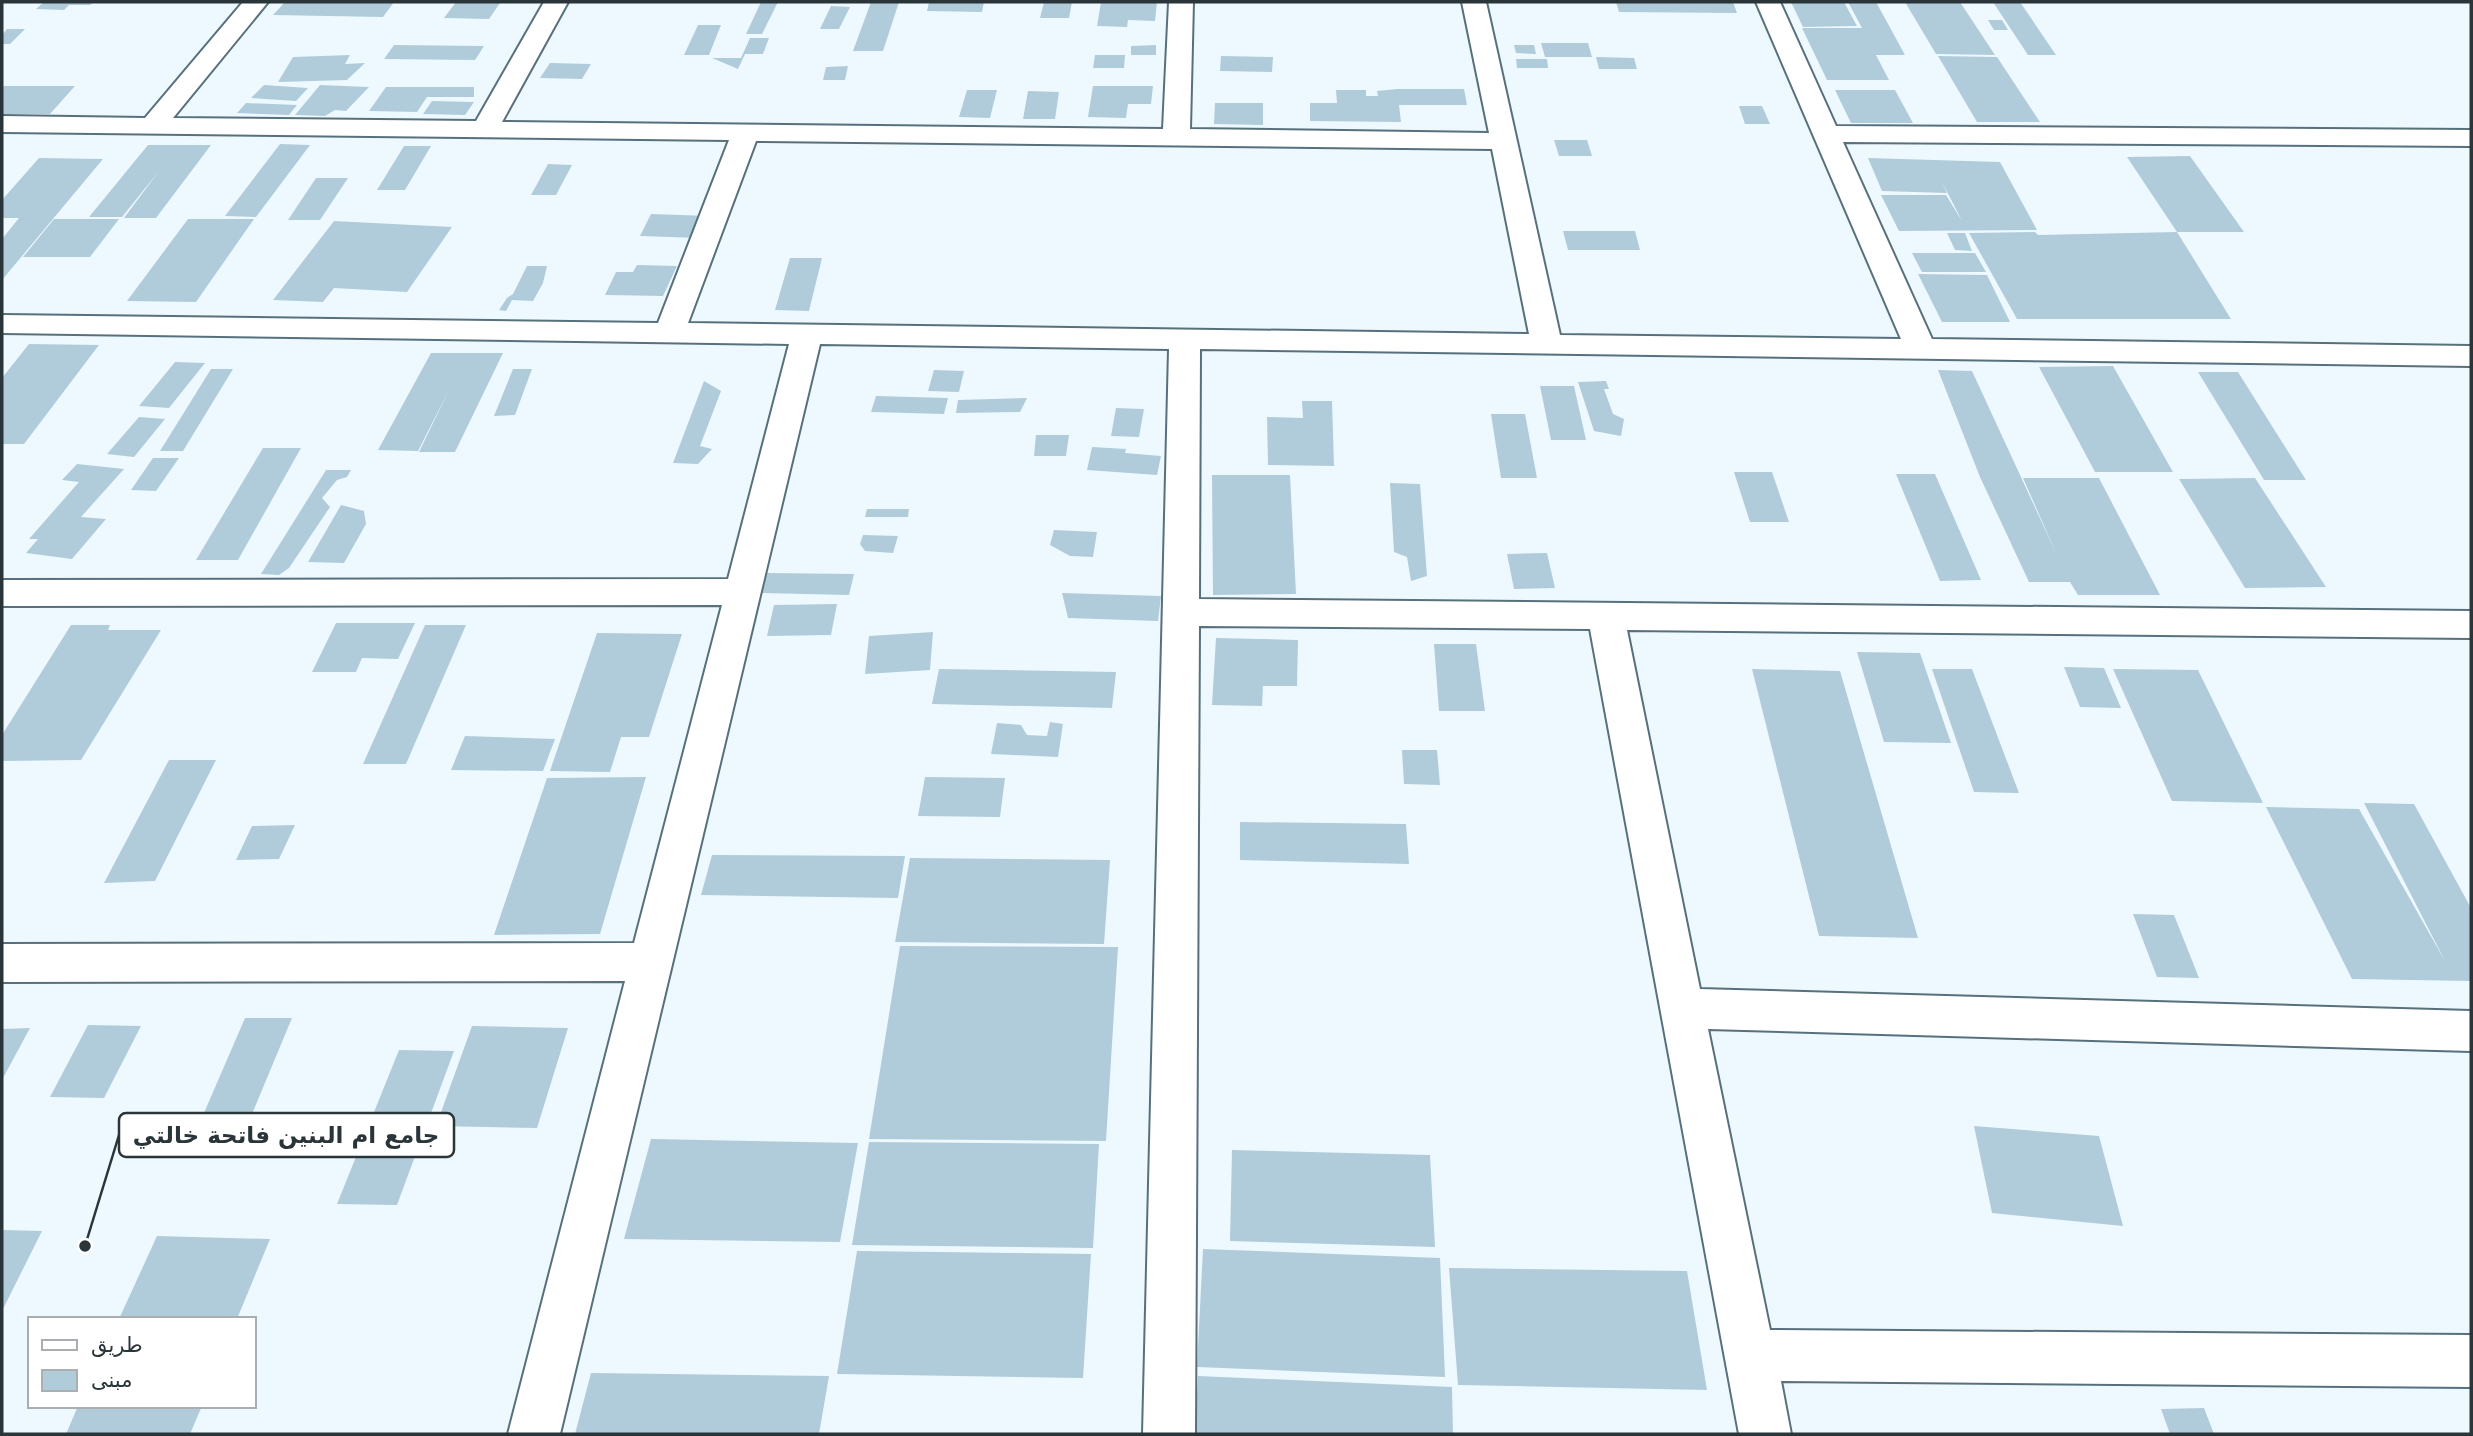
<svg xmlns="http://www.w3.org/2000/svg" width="2473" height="1436" font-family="'DejaVu Sans',Cairo,sans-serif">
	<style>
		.building { fill: #b0ccda }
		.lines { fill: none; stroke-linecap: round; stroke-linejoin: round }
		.minor-casing { stroke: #57707c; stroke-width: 4 }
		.minor { fill: #fff; fill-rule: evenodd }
		.leader { fill: none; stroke: #2a353a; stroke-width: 2.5 }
		.callout-dot { fill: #2a353a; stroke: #fff; stroke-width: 2.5 }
		.callout { fill: #fff; stroke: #2a353a; stroke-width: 2.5 }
		.callout-label { font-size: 23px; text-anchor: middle; font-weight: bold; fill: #2a353a }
	</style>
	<rect width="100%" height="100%" fill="#eef9ff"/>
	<path class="building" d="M44,2H94L90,5H69L64,10L36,9Z
		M285,2H394L383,17L273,15Z
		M456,2L500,3L489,19L444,18Z
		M761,2H778L762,34H746Z
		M871,2H899L883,51H853Z
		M929,2H984L982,12L927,11Z
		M1044,2H1072L1069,18H1040Z
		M1101,2H1157L1155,21L1128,20L1127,27L1097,26Z
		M1616,2H1733L1737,13L1619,12Z
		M1791,2H1844L1857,26L1803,27Z
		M1848,2H1876L1905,55H1876L1889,80H1827L1802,28H1862Z
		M1905,2H1960L1995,55L1936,54Z
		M1993,2H2020L2056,55H2028Z
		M831,6L850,7L839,29H820Z
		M1988,20H2002L2008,30H1994Z
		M698,25H721L709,55H684Z
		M7,29H25L10,44H2V35Z
		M750,38H769L763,54H745L738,69L712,58H741Z
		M1541,43H1588L1592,57H1545Z
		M394,45L484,46L475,60L384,59Z
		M1156,45V55H1131V46Z
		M1514,45H1534L1536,54L1516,53Z
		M350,55L345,64L365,63L347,80L278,82L293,57Z
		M1095,55H1125L1124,68H1093Z
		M1221,56L1273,57L1272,72L1220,71Z
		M1938,56L1997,57L2040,122H1977Z
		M1596,57L1634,58L1637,69H1599Z
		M1516,59H1547L1548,68H1517Z
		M550,63L591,64L582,79L540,78Z
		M848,66L845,80H823L826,67Z
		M264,85L308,88L296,101L251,98Z
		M320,85L369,87L346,111L335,110L325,116L295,115Z
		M2,86H75L50,114H2Z
		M1093,86H1153L1151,104H1128L1126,118L1088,117Z
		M386,87H474V97H427L417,112L369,111Z
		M1397,89H1464L1467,105H1399L1401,122L1310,121V103H1337L1336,90H1366V96H1378L1377,91Z
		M967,90H997L990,118L959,117Z
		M1835,90H1895L1913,123H1851Z
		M1028,91L1059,92L1055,119H1023Z
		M432,101L474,102L465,115L423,114Z
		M246,103L297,105L289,115L237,113Z
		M1215,103H1263V125L1214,124Z
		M1739,106H1762L1770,124H1745Z
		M1554,140H1587L1592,156H1559Z
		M280,144L310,145L256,217L225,216Z
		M148,145H211L156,218H124L159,171L122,217H89Z
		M404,146H431L405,190H377Z
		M2190,156L2244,232H2177L2231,319H2017L1969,233L2035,232L2038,235L2177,232L2127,157Z
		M39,158L103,159L2,280V239L19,218H2V200Z
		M1868,158L2000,162L2037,230L1899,231L1881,195H1946L1962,221L1942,182L1947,193L1882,191Z
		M548,164L572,165L556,195H531Z
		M316,178H348L320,220H288Z
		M651,214L709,216L699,238L640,236Z
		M54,219H119L90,257H23Z
		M188,219H254L196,302L127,301Z
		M334,221L452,227L407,292L334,288L323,302L273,300Z
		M1563,231H1635L1640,250H1568Z
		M1947,233H1965L1972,251L1955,250Z
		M1912,253H1975L1986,272H1922Z
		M790,258H822L809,311L775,310Z
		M637,265L677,266L663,296L605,295L616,272H633Z
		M527,266H547L543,283L533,301L512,300L506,311L499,310L507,298L513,294Z
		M1918,274L1987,275L2010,322H1942Z
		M29,344L99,345L24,444H2V378Z
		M431,353H503L455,452H419L449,390L418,451L378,450Z
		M175,362L205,363L169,408L139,406Z
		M2113,366L2173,472H2095L2039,367Z
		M211,369H233L183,451H160Z
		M513,369H532L515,415L494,416Z
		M934,370L964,371L959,392L928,391Z
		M1938,370L1972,371L2056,553L2023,478H2099L2160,595H2078L2070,582H2029L1980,477Z
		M2198,372H2238L2306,480H2264Z
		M704,381L721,391L700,446L712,449L698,464L673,463Z
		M1606,381L1609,389H1604L1613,414L1624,419L1621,436L1594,431L1578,382Z
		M1540,386H1574L1586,440H1551Z
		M876,396L948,398L944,414L871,412Z
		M1027,398L1020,412L956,413L958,400Z
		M1302,401H1332L1334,466L1268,465L1267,417L1303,418Z
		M1116,408L1144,409L1139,437L1111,436Z
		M1491,414H1525L1537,478H1501Z
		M139,417L165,419L134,457L107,454Z
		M1036,435H1069L1066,456H1034Z
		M1092,447L1126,449L1125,453L1161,456L1157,475L1087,470Z
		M263,448H301L238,560H196Z
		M153,458H179L156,491L131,490Z
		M77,464L124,469L81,517L106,519L72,559L26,553L38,539H29L79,482L62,480Z
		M326,470H351L347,477L337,480L322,498L330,507L289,568L279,575L261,574Z
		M1734,472H1772L1789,522H1750Z
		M1896,474H1935L1981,580L1940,581Z
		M1212,475H1290L1296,594L1213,595Z
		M2255,478L2326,587L2245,588L2179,479Z
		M1390,483L1420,484L1427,576L1411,581L1407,557L1394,552Z
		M341,505L364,511L366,524L344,563L308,562Z
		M867,509H909L908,517H865Z
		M1054,530L1097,532L1093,557L1070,556L1050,545Z
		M863,535L898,536L893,553L865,551L860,544Z
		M1547,553L1555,588L1514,589L1507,554Z
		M767,573L854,574L849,595L761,593Z
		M1062,593L1161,596L1158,621L1068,618Z
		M837,604L831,635L767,636L774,605Z
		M336,623H415L398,659L362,658L356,672H312Z
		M71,625H110L108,630H161L81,760L2,761V735Z
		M425,625H466L406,764H363Z
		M933,632L930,670L865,674L869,636Z
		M597,633L682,634L649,737H621L610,772L550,771Z
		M1216,638L1298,640L1297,686H1263L1262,706L1212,705Z
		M1434,644H1476L1485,711H1439Z
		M1857,652L1920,653L1951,743L1884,742Z
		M2064,667L2104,668L2121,708L2080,707Z
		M939,669L1116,672L1112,708L932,704Z
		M1752,669L1840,671L1918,938L1819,936Z
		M1932,669H1972L2019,793L1974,792Z
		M2113,669L2198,670L2263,803L2172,801Z
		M1050,722L1063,724L1058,757L991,754L997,723L1021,725L1027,735L1047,736Z
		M465,736L555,739L543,771L451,770Z
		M1402,750H1437L1440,785L1404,784Z
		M169,760H216L155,881L104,883Z
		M646,777L600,934L494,935L547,778Z
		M925,777L1005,778L1000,817L918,816Z
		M2364,803L2414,804L2471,908V981L2352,979L2266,807L2359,809L2445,961Z
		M1240,822L1406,824L1409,864L1240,860Z
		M295,825L279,859L236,860L252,826Z
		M712,855L905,856L898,898L701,895Z
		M910,858L1110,860L1104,944L895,942Z
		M2133,914L2174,915L2199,978L2157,977Z
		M900,946L1118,947L1106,1141L869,1139Z
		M245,1018H292L240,1143H191Z
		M88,1025L141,1026L104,1098L50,1097Z
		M472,1026L568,1028L537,1128L436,1126Z
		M30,1028L2,1080V1029Z
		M399,1050L454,1051L397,1205L337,1204Z
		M1974,1126L2099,1136L2123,1226L1992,1213Z
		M651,1139L858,1143L840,1242L624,1239Z
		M869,1142L1099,1144L1093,1248L852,1245Z
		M1232,1150L1430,1155L1435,1247L1230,1241Z
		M2,1230L42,1231L2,1311Z
		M157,1236L270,1239L237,1319H119Z
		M1203,1249L1440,1258L1445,1377L1197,1367Z
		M857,1251L1091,1254L1083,1378L837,1374Z
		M1449,1268L1687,1271L1707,1390L1458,1385Z
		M591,1373L829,1376L819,1434H575Z
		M1198,1376L1452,1387L1453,1434H1195Z
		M78,1406H202L190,1434H66Z
		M2204,1408L2214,1434H2170L2161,1409Z"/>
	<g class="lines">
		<g class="minor-casing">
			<path id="minor" d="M243,2H268L173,118L476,121L544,2H568L502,122L1163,129L1169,2H1193L1190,129L1489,133L1462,2H1486L1560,335L1901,339L1756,2H1780L1836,126L2471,130V146L1843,142L1932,339L2471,346V366L1200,349L1199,599L2471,611V638L1627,630L1700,989L2471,1011V1051L1708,1029L1770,1330L2471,1335V1387L1781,1381L1791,1434H1739L1590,629L1199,626L1195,1434H1143L1169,349L820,344L560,1434H508L625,981L2,982V944L634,943L722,605L2,606V580L728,579L789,344L2,333V315L658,323L729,140L2,132V116L145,118ZM756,141L1492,149L1529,334L688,323Z"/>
		</g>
		<use href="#minor" class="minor"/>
	</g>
	<path class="leader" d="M85 1246L119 1135"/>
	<circle class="callout-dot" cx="85" cy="1246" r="7"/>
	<rect class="callout" x="119" y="1113" width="335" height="44" rx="7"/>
	<g class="callout-label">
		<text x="286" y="1143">جامع ام البنين فاتحة خالتي</text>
	</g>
	<rect width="2473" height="1436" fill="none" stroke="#2a353a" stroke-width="7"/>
	<rect x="28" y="1317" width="228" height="91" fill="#ffffff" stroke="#aaaeb0" stroke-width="2"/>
	<rect x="42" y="1340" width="35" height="10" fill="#ffffff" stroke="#aaaeb0" stroke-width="2"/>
	<text x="91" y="1352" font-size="21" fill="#2a353a">طريق</text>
	<rect x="42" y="1370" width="35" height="21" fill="#b0ccda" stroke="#aaaeb0" stroke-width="2"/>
	<text x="91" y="1387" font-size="21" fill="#2a353a">مبنى</text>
</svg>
